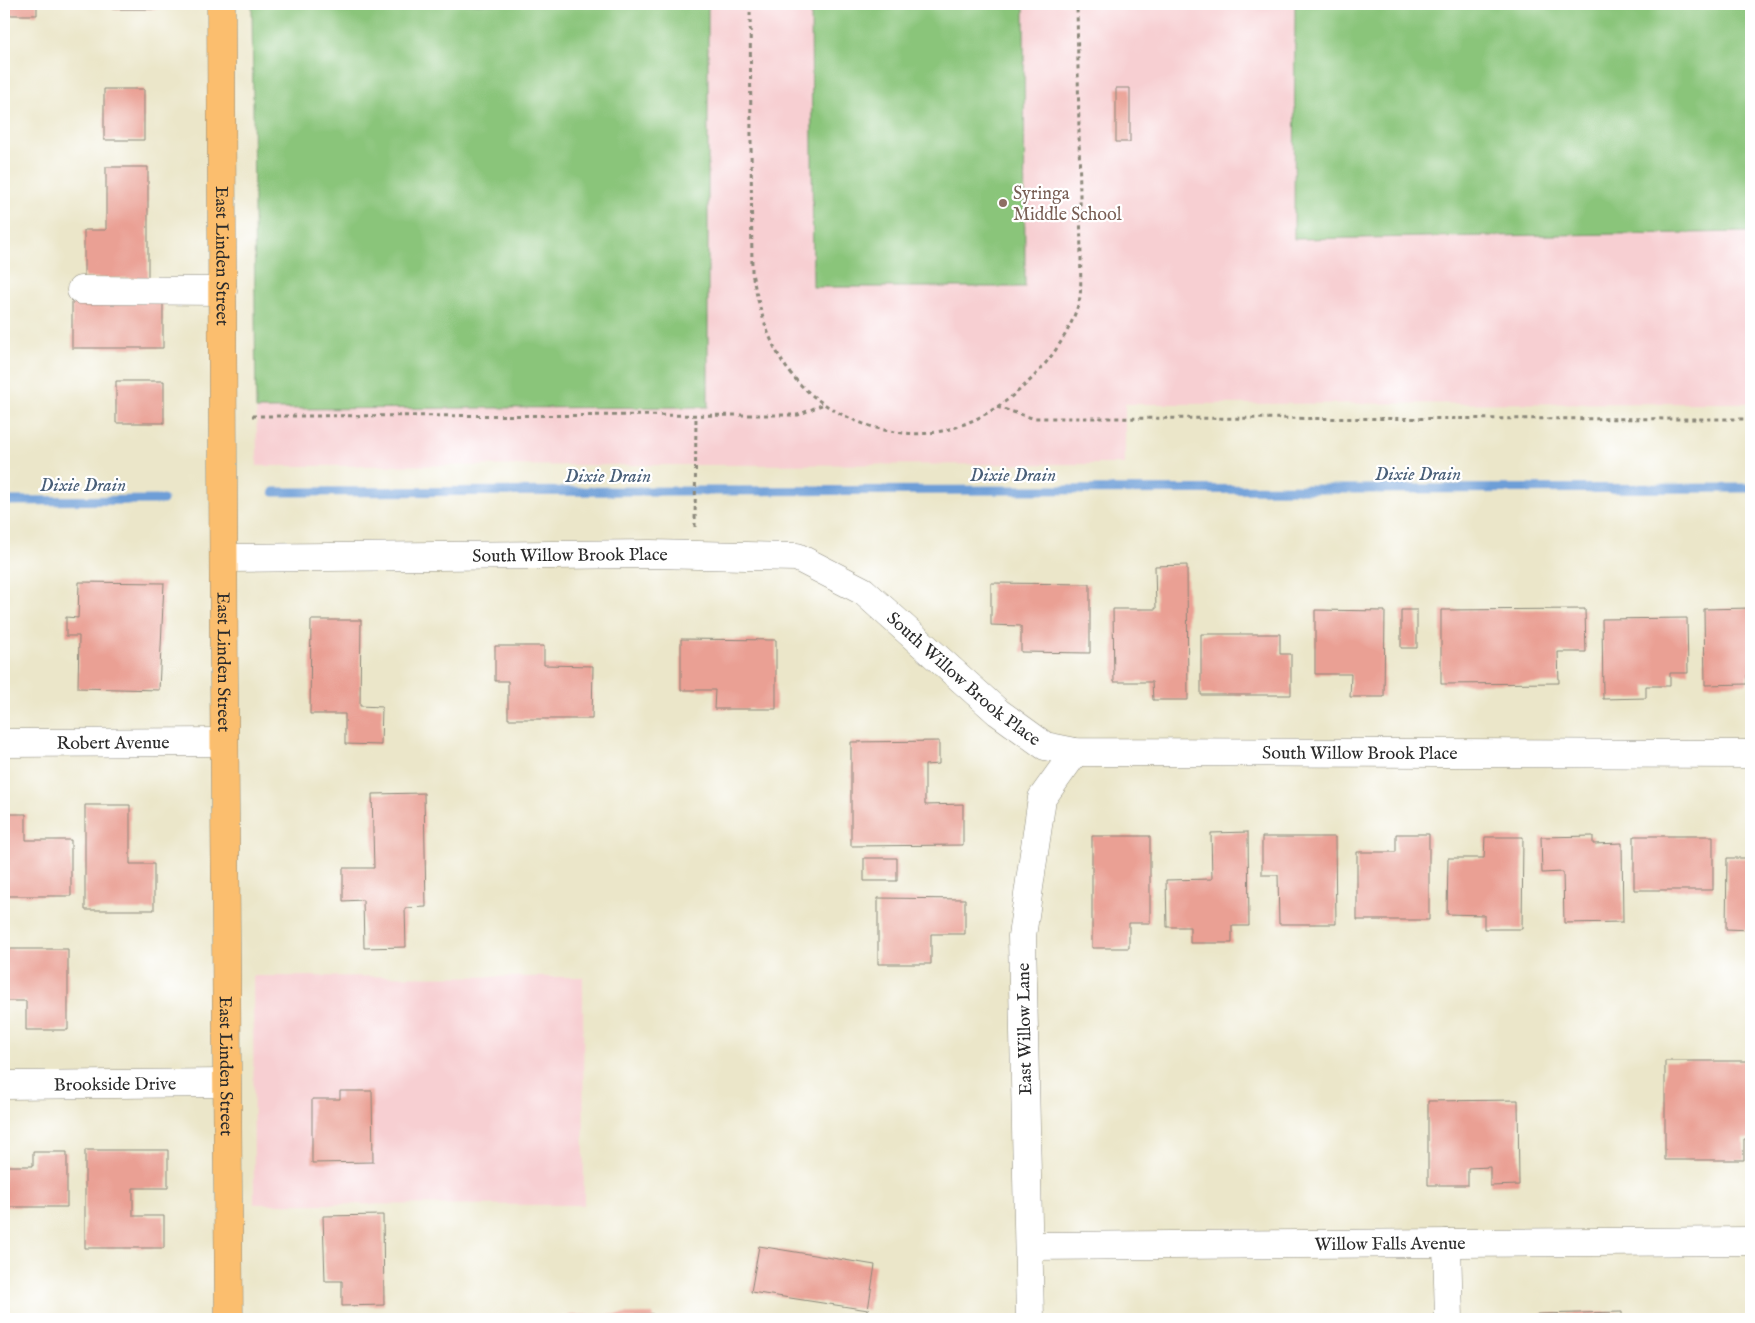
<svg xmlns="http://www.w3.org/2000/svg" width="1755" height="1323" font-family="'IM FELL English',serif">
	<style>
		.built { fill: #f7cfd2 }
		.green { fill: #8ac57a; stroke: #5a7852 }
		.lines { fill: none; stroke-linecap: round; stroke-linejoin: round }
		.stream { stroke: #6d9ed7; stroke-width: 9 }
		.building { fill: #eaa094 }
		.minor-casing { stroke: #8b887a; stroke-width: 29 }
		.major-casing { stroke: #8b887a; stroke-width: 29 }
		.path { stroke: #8b887a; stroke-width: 3; stroke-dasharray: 4 4; stroke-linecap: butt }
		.minor { stroke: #fff; stroke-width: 28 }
		.major { stroke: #fbbe6e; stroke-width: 28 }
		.education-dot { fill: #8d6e63; stroke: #fff; stroke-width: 2 }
		.labels { text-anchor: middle; stroke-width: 4.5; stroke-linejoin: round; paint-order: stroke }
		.education-label { font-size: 18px; fill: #785e54; stroke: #fff; text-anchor: start }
		.street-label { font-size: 18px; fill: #2b2b2b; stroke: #fff }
		.water-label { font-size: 19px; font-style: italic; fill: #495f78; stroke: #fff }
	</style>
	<rect width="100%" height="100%" fill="#fff"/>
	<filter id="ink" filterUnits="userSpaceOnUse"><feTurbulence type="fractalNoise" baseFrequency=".02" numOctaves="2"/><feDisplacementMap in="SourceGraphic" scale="10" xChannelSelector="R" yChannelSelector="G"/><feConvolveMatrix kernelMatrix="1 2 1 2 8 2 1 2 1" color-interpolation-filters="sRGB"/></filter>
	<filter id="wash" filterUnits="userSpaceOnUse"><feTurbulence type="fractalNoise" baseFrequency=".0096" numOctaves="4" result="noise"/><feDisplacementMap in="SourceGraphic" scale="20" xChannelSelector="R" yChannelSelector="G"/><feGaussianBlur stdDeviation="1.12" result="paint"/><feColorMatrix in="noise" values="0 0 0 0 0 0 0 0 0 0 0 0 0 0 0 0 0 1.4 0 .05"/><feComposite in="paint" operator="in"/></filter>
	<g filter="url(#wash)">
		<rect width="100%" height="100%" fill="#ebe6c9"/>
		<path class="built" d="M252,4H1751V403L1125,404V464L257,466Z
			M253,976L583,977L584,1205L254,1204Z"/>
		<path class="green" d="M252,4H708V407L256,409Z
			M811,4H1024L1025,287H813Z
			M1295,4H1751V232L1294,239Z"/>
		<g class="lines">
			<path class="stream" d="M274,492L1751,488
				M4,501L163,500"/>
		</g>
		<g id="blocks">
			<path class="building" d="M4,4H37V15H4Z
				M112,4H158V9H112Z
				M1116,88H1130V142H1116Z
				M104,89H144V140H104Z
				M106,167H148V278H84V230H106Z
				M72,298H163V348H72Z
				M116,381H164V423H116Z
				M1187,565L1188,700H1153L1152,682H1114L1113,609H1156L1155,566Z
				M79,582L164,583L159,690L78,688L79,636H66V617L78,618Z
				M991,583L1090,584V653L1021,652V626L991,625Z
				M1751,608V675H1747V684L1705,685L1704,609Z
				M1585,609L1586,652H1558L1559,683L1441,684V610Z
				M1315,610L1385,611L1384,697H1350L1351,674H1315Z
				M1401,610H1417V648H1401Z
				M1687,618L1688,673H1670V686H1646V698L1603,699L1602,619Z
				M311,620H361L360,706L382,707L381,745L345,744V714H310Z
				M1201,634H1280V654H1291V695H1201Z
				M681,639L776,640V709H714L715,690H681Z
				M495,646H544V665L593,666L592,719H508V681H495Z
				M939,741V764L925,765V805L963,804V845L851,846V742Z
				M424,793L426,907L405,908L406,947L364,948L363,900L343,901V868H374L372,794Z
				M85,805H130V864H154V910H85Z
				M4,814H26V840H71V896H4Z
				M1248,832L1249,926H1232V943H1190V927H1167L1166,880L1212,879L1211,833Z
				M1396,834H1429V920H1357V852H1396Z
				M1092,836H1150V923H1129V948H1092Z
				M1593,836V844L1622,843L1623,922L1564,923L1563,872L1542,873L1541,837Z
				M1634,836H1713V890H1634Z
				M1262,837H1335L1336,924H1279L1278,875H1262Z
				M1485,837H1523L1522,929H1484V915L1447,914L1448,858H1484Z
				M864,858H897V881H864Z
				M1727,858H1751V930L1726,929Z
				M878,898L965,899V934H931V964H878Z
				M4,949H68V1030H26V1001H4Z
				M1665,1061H1751V1139H1744V1160H1665Z
				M340,1091H372L373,1162L312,1163V1099H340Z
				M1518,1100L1519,1185L1490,1186V1167L1468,1168V1185H1428V1101Z
				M85,1150H168V1188H133V1216H164V1248H85Z
				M33,1152H67V1207H4V1166H33Z
				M383,1215L384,1305L342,1306V1281H325L323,1216Z
				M759,1246L875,1265L868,1310L751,1292Z
				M1622,1312V1319H1537V1314Z
				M653,1314L654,1319H569V1315Z"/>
		</g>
	</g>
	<g filter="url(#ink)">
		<use href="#blocks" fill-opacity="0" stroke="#8b887a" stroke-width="1"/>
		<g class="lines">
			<g class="minor-casing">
				<g id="minor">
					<path d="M81,290L223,291"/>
					<path id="s1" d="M224,558L650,554L797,557L863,591L998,712L1045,746L1075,752L1751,754"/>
					<path id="s2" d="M4,743L223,742"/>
					<path id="s3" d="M4,1085L226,1083"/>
					<path d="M1447,1243L1449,1319"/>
					<path id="s4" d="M1029,1246L1751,1241"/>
					<path d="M1030,1319L1022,936L1042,798L1075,752"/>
				</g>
			</g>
			<g class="major-casing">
				<g id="major">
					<path id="s5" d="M221,4C224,442 223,881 229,1319"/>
				</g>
			</g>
			<path class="path" d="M750,4L752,273C760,312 770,353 799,383C830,416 885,438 930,433C995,425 1061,364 1079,302C1082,289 1080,273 1081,260L1077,4
				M997,407L1032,418L1751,419
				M252,416L798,415L824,404
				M695,527L696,415"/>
			<use href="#minor" class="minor"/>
			<use href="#major" class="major"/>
		</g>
	</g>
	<circle class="education-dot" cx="1003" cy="203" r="5"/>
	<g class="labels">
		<g class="education-label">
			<text x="1013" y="199">Syringa<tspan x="1013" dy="21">Middle School</tspan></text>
		</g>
		<g class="street-label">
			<text dy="6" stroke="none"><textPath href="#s5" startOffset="252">East Linden Street</textPath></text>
			<text dy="6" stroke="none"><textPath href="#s1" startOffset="346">South Willow Brook Place</textPath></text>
			<text dy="6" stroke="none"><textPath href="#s5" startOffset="658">East Linden Street</textPath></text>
			<text dy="6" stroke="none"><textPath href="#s1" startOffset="781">South Willow Brook Place</textPath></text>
			<text dy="6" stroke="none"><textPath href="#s2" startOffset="109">Robert Avenue</textPath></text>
			<text dy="6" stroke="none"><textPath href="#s1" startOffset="1202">South Willow Brook Place</textPath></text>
			<text transform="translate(1024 1029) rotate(-91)" y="6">East Willow Lane</text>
			<text dy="6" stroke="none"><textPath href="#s5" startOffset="1062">East Linden Street</textPath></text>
			<text dy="6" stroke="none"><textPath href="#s3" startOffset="111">Brookside Drive</textPath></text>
			<text dy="6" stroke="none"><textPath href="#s4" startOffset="361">Willow Falls Avenue</textPath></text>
		</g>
		<g class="water-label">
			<text x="1418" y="480">Dixie Drain</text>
			<text x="1013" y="481">Dixie Drain</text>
			<text x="608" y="482">Dixie Drain</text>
			<text x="83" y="491">Dixie Drain</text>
		</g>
	</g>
	<rect width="1755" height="1323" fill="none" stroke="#fff" stroke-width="20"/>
</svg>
